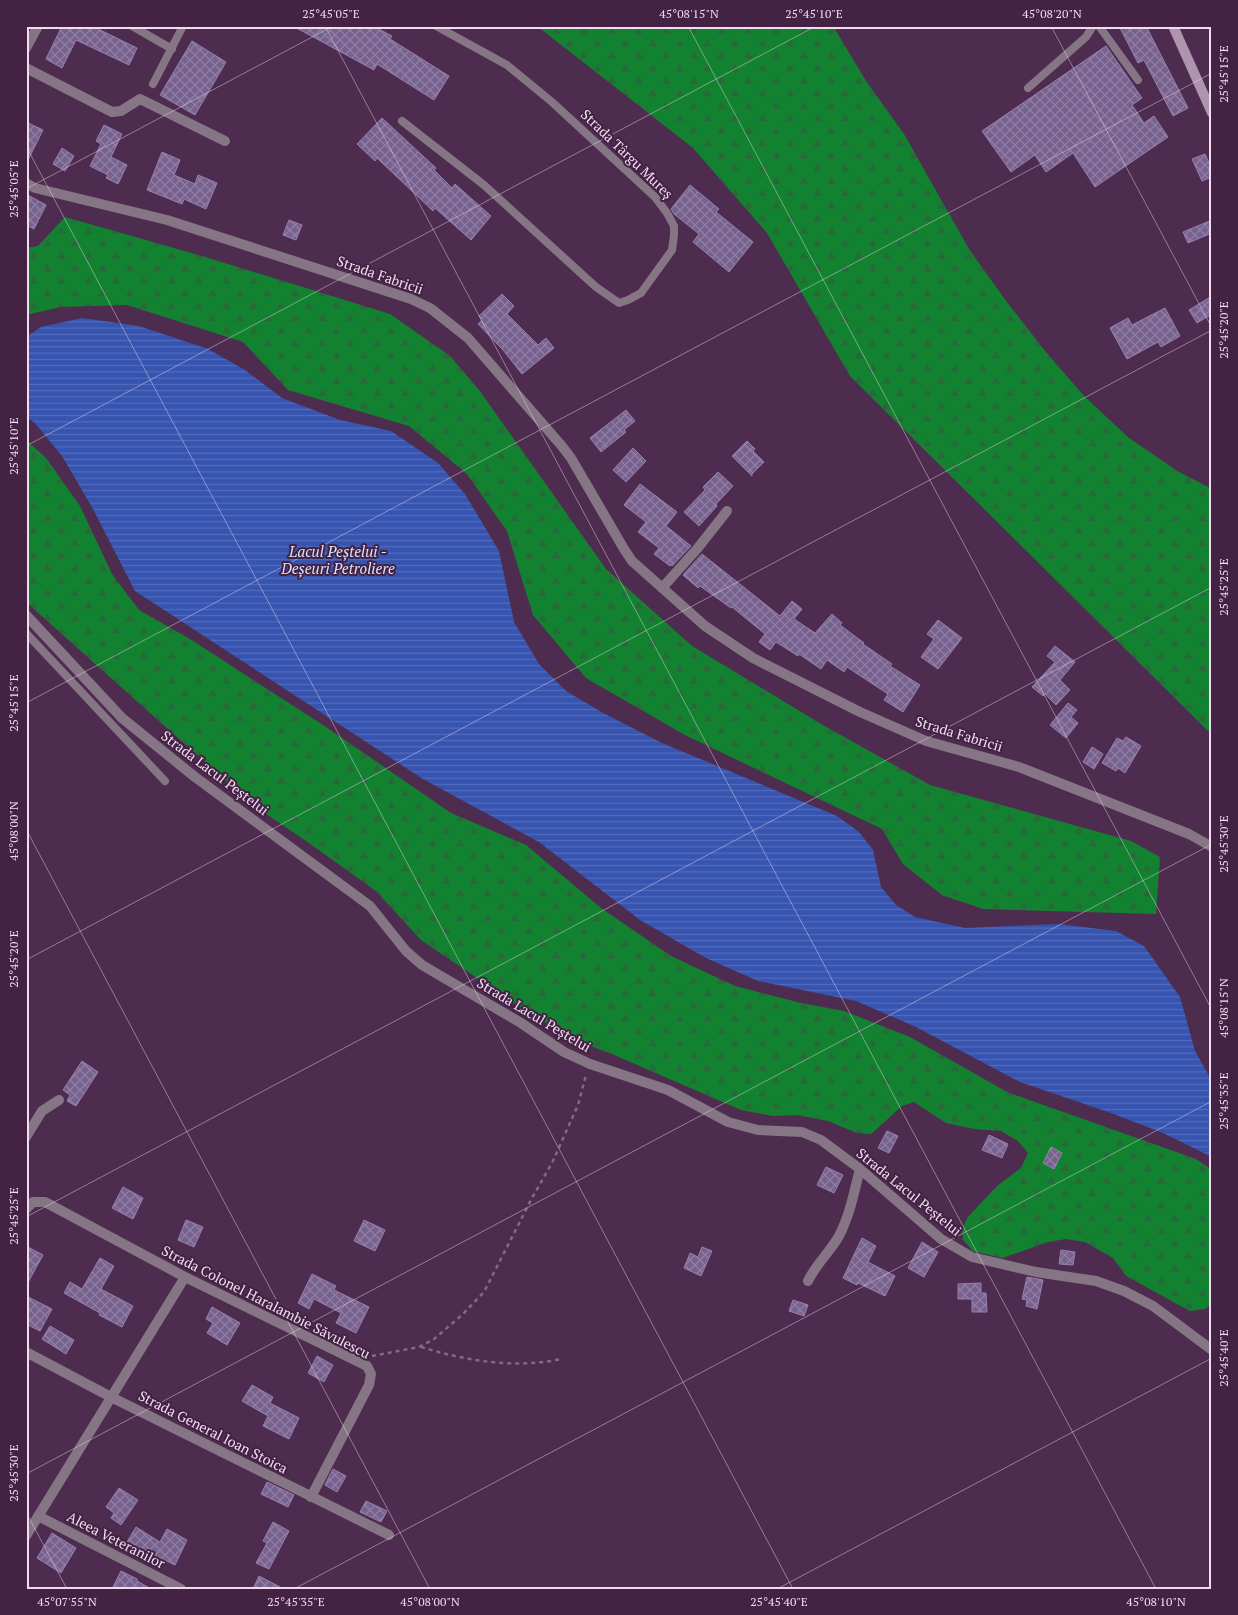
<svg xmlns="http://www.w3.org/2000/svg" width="1238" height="1615" font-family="'PT Serif',serif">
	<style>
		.forest { fill: url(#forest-firs) }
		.water { fill: url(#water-rules) }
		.building { fill: url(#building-cross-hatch); stroke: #9780ae }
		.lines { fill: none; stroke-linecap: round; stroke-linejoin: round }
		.path { stroke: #866886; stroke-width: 2.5; stroke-dasharray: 4 4; stroke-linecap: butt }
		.lane { stroke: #867585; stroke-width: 8 }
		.street { stroke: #867585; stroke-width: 10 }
		.secondary { stroke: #af94af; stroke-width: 10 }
		.ticks { fill: none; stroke: #f2dcf1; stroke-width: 1; stroke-opacity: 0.45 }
		.labels { text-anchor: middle; stroke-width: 4; stroke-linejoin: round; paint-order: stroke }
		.street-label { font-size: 14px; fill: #f2dcf1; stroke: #432244 }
		.water-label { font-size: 15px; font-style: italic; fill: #d7e2fb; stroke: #432244 }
		.neatline { fill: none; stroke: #f2dcf1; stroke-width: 2 }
		.ticks-label { font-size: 12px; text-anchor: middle; fill: #f2dcf1 }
	</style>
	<defs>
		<pattern id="forest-firs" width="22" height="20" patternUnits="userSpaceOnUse" patternTransform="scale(1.25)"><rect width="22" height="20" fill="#138230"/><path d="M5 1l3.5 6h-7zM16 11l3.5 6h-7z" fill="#29683a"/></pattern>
		<pattern id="water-rules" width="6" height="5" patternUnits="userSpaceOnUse" patternTransform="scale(1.25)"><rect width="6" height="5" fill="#3654b0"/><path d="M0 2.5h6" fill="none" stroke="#546cbb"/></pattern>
		<pattern id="building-cross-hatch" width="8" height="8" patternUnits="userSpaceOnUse" patternTransform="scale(1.25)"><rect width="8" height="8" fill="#77618e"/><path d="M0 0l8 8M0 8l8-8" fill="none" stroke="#917ea4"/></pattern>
	</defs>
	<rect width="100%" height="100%" fill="#4e2c4f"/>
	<path class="forest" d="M537,26H833L866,81L904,134L969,249L1006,301L1045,351L1084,396L1129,438L1179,472L1212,489V729L1208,731L850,376L767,233L693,148Z
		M65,217L202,256L390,314L450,356L479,390L606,569L692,646L821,724L930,785L1131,841L1160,857L1156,914L983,909L942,895L903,864L882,829L685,735L586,678L533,615L507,531L467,474L409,426L288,390L243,342L127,305L60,307L26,315V248L38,246Z
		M26,440L46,458L80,506L112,574L139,610L190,639L326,727L451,813L526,845L601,908L671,956L735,986L801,1003L844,1011L910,1037L1007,1092L1196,1159L1212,1170V1303L1205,1309L1190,1311L1126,1276L1113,1258L1085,1242L1066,1239L1048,1242L1002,1258L973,1251L963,1240L962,1229L968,1217L997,1186L1021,1168L1028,1153L1018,1141L1001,1131L975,1129L946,1123L914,1102L902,1106L871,1134L857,1133L828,1121L797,1115L773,1116L741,1110L612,1054L572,1039L523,1009L421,940L376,891L309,843L253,805L26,602Z"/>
	<path class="water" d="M82,318L139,326L208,349L245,370L282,398L340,420L391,431L438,463L465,494L499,551L514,622L539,664L566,691L605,714L662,743L837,816L859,832L873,850L881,887L896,905L915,917L965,928L1059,924L1116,931L1144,946L1180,997L1195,1051L1212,1081V1157L1163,1133L1111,1113L1020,1082L914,1026L856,1001L758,981L706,958L640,920L539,842L423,779L135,591L93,509L62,456L35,423L26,417V337L41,327Z"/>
	<path class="building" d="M62,26H92L137,48L129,65L76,40L62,68L46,59Z
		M293,26H373L392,36L390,39L449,76L434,100L377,64L374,70Z
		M1119,26H1146L1188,108L1173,116L1144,60L1138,63Z
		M192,41L226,62L195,115L160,95Z
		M1106,46L1142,98L1132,105L1144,123L1154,116L1168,137L1095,187L1073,153L1046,172L1035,155L1011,172L982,131Z
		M382,118L436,168L434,170L452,188L455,184L491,216L471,240L435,208L433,211L377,158L375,161L357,144Z
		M26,122L43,130L26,164Z
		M104,125L122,134L111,157L127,165L118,184L106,178L108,175L90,166L101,144L96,141Z
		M62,148L74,156L65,171L53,164Z
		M162,152L180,160L174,175L195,184L198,175L217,183L206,209L184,199L182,204L147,190Z
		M1205,154L1212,169V177L1202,181L1192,159Z
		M690,185L719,209L716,212L753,242L729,272L693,242L699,234L674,214L671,209Z
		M26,194L46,205L34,229L26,225Z
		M289,220L302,225L296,240L283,235Z
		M1212,220V233L1188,243L1183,232Z
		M502,294L514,306L507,314L538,345L546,338L554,348L522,374L503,350L478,324L482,320L479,316Z
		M1212,296V314L1197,323L1189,310Z
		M1165,308L1180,336L1161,347L1158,342L1127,359L1110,328L1128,318L1132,325Z
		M626,410L635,421L624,430L626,432L601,452L590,438Z
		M747,441L755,449L753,451L764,462L752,474V476L732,456Z
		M633,448L646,461L626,482L613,470Z
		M718,472L733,486L716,504L717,506L699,526L684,512L705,490L703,487Z
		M640,484L677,512L666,526L691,546L672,566L671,564L670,566L654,554L659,548L638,532L646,522L624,505Z
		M702,554L780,616L792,601L802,609L794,619L815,633L832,614L842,623L840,625L864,643L863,644L892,664L890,666L920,685L903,712L884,700L888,694L847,667L844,672L827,660L821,669L799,654L798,656L776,642L770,650L759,642L765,634L732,607L731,608L700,586L698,588L683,575Z
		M938,620L962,638L938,669L921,657L934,639L927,634Z
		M1055,646L1075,662L1060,680L1070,690L1056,705L1045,694L1043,696L1032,687L1055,662L1047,656Z
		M1068,703L1077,710L1071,717L1078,723L1066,738L1050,725Z
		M1126,737L1141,746L1125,773L1118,768L1116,771L1102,763L1117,738L1123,741Z
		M1092,747L1103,754L1094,769L1083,762Z
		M82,1061L98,1072L76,1106L67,1101L70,1095L63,1090Z
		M887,1131L898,1136L889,1153L878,1148Z
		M989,1135L1008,1144L1002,1158L982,1150Z
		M1051,1147L1062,1153L1054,1169L1043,1163Z
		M826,1167L843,1175L834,1193L817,1185Z
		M123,1187L143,1198L133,1219L112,1208Z
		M186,1220L203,1227L194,1247L178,1240Z
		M364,1220L385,1230L375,1251L354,1241Z
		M862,1238L876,1246L868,1262L895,1276L885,1296L858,1283L857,1285L843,1278Z
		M922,1242L938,1252L924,1277L908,1268Z
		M26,1246L43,1255L26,1286Z
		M702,1247L712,1251L701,1276L684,1268L690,1253L698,1257Z
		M1061,1250L1075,1252L1073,1265L1059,1264Z
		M100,1258L114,1266L101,1289L133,1306L122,1327L99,1315L100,1313L64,1293L70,1282L82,1289Z
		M312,1274L336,1286L334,1290L369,1307L356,1333L336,1323L341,1313L314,1299L309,1309L298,1303Z
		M1027,1277L1043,1280L1037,1309L1026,1306L1027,1300L1022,1299Z
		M981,1283V1293H986L987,1312H972V1299H958V1284Z
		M26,1296L52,1309L40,1331L26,1324Z
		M793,1300L808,1305L804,1316L789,1311Z
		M212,1307L240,1323L227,1345L207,1333L213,1323L206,1319Z
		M50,1326L74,1340L66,1354L42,1339Z
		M317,1356L333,1365L324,1382L308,1373Z
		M252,1385L273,1397L270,1403L299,1418L289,1439L263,1426L268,1416L242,1401Z
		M333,1469L346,1476L337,1492L325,1485Z
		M267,1482L294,1495L288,1507L261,1494Z
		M119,1488L138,1500L121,1525L111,1518L114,1513L106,1507Z
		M366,1501L387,1511L381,1522L360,1512Z
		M273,1522L289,1531L269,1569L256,1563L267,1543L263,1541Z
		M136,1527L160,1542L167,1529L187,1540L175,1565L142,1549L141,1551L127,1542Z
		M52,1533L76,1548L61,1573L37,1558Z
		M121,1571L137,1579V1581L151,1589H112Z
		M259,1576L284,1589H253Z"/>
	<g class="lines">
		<path class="path" d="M421,1347C467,1361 514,1369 562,1359
			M372,1356L419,1347L434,1339L462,1315L484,1292L532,1198L553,1161L578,1105L586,1075"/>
		<path class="lane" d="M132,26L172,49
			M1099,26L1138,80
			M153,84L183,26
			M1028,88L1086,37L1093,26
			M402,121L484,185L596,287L619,303L628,300L641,293L672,250L674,235V226L667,213L655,197L552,102L507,65L436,26
			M26,633L165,781"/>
		<path class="street" d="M26,48L38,26
			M26,68L112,112L121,111L140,99L225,141
			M26,183L35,188L167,220L411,299L430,308L468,338L561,445L571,458L624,549L632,561L705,626L753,658L860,712L926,741L1019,767L1189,834L1212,847
			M662,588L697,549L727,511
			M26,615L122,718L195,777L370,906L406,951L422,965L521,1023L564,1052L590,1064L668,1090L728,1122L758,1130L802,1132L821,1140L860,1169L941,1239L972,1257L1036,1272L1096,1281L1124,1291L1153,1306L1212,1350
			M26,1137L42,1111L59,1100
			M26,1209L33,1202H45L185,1277L367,1366L371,1374L369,1385L311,1497
			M808,1281C816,1264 830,1252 839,1236C850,1215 854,1192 860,1169
			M26,1352L111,1397L389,1535
			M38,1516L181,1589
			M26,1536L185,1277"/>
		<path class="secondary" d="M1173,26L1212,113"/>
	</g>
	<path class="ticks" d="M325,26L1156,1589M688,26L1212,1010M1051,26L1212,328M26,146L793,1589M26,189L333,26M26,446L816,26M26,703L1212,73M26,829L430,1589M26,960L1212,330M26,1217L1212,587M26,1474L1212,844M26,1512L67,1589M294,1589L1212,1101M777,1589L1212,1358"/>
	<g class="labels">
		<g class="street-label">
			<text transform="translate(627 154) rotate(44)" y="5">Strada Târgu Mureș</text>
			<text transform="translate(380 275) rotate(19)" y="5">Strada Fabricii</text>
			<text transform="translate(959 734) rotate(17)" y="5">Strada Fabricii</text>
			<text transform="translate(215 773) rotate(37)" y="5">Strada Lacul Peștelui</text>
			<text transform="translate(534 1015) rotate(31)" y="5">Strada Lacul Peștelui</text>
			<text transform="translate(909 1192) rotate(39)" y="5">Strada Lacul Peștelui</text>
			<text transform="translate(266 1302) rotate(27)" y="5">Strada Colonel Haralambie Săvulescu</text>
			<text transform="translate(213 1432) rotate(27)" y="5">Strada General Ioan Stoica</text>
			<text transform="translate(116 1540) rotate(27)" y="5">Aleea Veteranilor</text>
		</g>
		<g class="water-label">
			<text x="338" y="557">Lacul Peștelui -<tspan x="338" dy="17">Deșeuri Petroliere</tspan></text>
		</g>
	</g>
	<rect width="1238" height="1615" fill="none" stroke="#432244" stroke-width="55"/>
	<rect x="28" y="28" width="1182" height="1560" class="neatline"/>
	<g class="ticks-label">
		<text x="331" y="18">25°45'05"E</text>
		<text x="689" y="18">45°08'15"N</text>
		<text x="814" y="18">25°45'10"E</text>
		<text x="1052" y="18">45°08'20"N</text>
		<text transform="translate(1224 74) rotate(-90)" y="4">25°45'15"E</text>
		<text transform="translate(14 189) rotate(-90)" y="4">25°45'05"E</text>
		<text transform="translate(1224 330) rotate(-90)" y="4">25°45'20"E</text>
		<text transform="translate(14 446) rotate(-90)" y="4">25°45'10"E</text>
		<text transform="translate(1224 587) rotate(-90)" y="4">25°45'25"E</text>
		<text transform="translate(14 703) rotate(-90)" y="4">25°45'15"E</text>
		<text transform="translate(14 831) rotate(-90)" y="4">45°08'00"N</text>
		<text transform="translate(1224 844) rotate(-90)" y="4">25°45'30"E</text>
		<text transform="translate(14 959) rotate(-90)" y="4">25°45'20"E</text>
		<text transform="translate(1224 1008) rotate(-90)" y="4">45°08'15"N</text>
		<text transform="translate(1224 1101) rotate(-90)" y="4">25°45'35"E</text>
		<text transform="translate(14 1216) rotate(-90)" y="4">25°45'25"E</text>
		<text transform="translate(1224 1358) rotate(-90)" y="4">25°45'40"E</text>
		<text transform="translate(14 1473) rotate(-90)" y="4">25°45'30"E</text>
		<text x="67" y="1606">45°07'55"N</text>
		<text x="296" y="1606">25°45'35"E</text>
		<text x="430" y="1606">45°08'00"N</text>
		<text x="779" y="1606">25°45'40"E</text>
		<text x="1156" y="1606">45°08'10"N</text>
	</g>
</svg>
